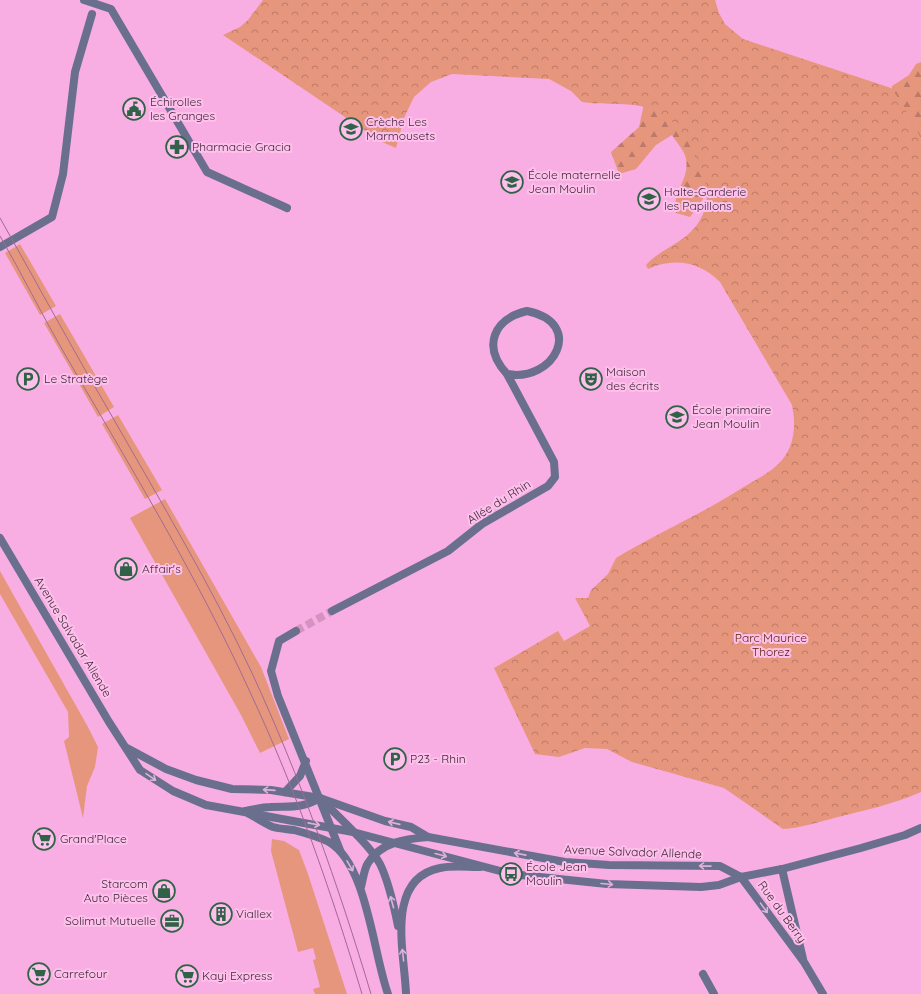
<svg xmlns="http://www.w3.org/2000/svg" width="921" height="994" font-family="Quicksand,sans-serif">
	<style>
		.green { fill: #e7967e }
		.forest { fill: url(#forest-firs) }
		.park { fill: url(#park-crowns) }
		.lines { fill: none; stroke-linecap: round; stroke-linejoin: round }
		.minor-tunnel { stroke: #d493c1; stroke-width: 8; stroke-dasharray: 8 4; stroke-linecap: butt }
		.pedestrian { stroke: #6a6f8e; stroke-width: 8 }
		.minor { stroke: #6a6f8e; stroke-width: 8 }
		.tertiary { stroke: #6a6f8e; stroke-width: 8 }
		.tram { stroke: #9f6b91; stroke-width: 1 }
		.oneway { stroke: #e0b1d8 }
		.labels { text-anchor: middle; stroke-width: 4; stroke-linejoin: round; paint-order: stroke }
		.poi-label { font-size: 12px; fill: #43263b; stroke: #fdc1eb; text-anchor: start }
		.street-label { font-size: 12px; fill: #43263b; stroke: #fdc1eb }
		.park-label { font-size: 12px; fill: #581c08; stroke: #fdc1eb }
	</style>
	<defs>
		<pattern id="forest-firs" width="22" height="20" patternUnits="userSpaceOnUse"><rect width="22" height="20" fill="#e7967e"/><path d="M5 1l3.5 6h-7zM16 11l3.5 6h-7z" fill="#bd7a68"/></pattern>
		<pattern id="park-crowns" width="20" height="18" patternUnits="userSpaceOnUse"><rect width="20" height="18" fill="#e7967e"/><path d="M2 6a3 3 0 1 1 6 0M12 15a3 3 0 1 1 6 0" fill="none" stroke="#bd7a68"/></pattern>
	</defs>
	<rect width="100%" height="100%" fill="#f8aee3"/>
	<path class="green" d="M20,244L56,306L40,315L5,253Z
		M60,314L114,407L98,417L44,323Z
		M118,415L162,490L145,499L102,424Z
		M165,499L261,667L289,739L260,753L241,715L130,518Z
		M0,571L88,727L98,747L95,767L87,786L83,818L64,741L69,737L68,712L0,594Z
		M272,839L284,841L299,850L308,874L347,994H315L313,989L320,987L313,960L316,959L313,948L298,952L271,851Z"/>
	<path class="forest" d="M635,42L710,178L705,196L690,217L676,213C671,191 690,181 686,159C685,151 676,142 672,135L656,145L636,169L619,174L611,152L639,127L645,99Z
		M921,62V155L890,105L892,86L909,75L916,64Z"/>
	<path class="park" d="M263,0H715L719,13L725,24L743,39L891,88L900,100L921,138V792C894,804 866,810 838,817C819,822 801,828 783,829L724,788L632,762L607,749L585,748L559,757L535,754L494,668L558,631L564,641L590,626L575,598H588L591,590L608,574L616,558C657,533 702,514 742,488C756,479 771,473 782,460C795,444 796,424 792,405L720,282C700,262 675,257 648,269L646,265C660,249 682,244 696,226C715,202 706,174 693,150C682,131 672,116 651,109C629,101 604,106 582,102L571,91L549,79L452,74L431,82L414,97L404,118L396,148L382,142L223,35L240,27L248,20Z"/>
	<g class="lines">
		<path class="minor-tunnel" d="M296,631L332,611"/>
		<path class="pedestrian" d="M84,0L111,9L207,172L287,208
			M703,974L714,994"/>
		<path class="minor" d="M0,247L52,217L63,174L75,72L92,14
			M527,311C586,323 554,383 507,374C482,347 493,319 527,311Z
			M332,611L448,551L482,524L548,486L555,477L554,462L507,374
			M296,631L279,641L271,671L278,696L340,850
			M285,792L300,776L306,761
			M322,800C338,817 370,845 380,864C389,882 394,906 398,926
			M245,811C253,810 262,807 270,807C291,806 301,809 320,798
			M249,814C257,818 265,824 273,827C280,829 287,829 294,830C305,833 319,837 329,842C367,864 373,953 388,994
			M782,869L803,959
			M741,877L804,962L823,994
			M361,887C363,880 364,869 368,863C381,842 405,839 428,837
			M406,994C405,955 384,879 440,868C453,865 467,867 480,867"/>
		<path class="tertiary" d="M0,538L109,722L140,770L173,791L206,805L353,832L511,874L607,884L701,887L719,885L741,877L782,869L861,848L905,835L921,828
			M127,748L166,769L196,780L232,789L271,790L320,798L385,821L411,827L428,837L565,862L609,865L720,866L741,877"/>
		<path class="tram" d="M0,218C38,285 74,352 113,418C161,502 211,586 252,673C300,777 338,884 371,994
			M0,236C22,274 41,313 63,351C128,463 196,574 250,692C296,790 331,891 362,994"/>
	</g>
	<defs><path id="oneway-shaft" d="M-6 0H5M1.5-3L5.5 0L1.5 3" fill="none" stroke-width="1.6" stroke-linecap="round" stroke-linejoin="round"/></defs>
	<g class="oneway">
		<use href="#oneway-shaft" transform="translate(151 777) rotate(35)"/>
		<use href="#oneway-shaft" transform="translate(269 790) rotate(-176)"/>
		<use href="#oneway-shaft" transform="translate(394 823) rotate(-167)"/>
		<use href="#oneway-shaft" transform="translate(314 824) rotate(11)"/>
		<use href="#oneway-shaft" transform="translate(520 854) rotate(-169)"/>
		<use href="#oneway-shaft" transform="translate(441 855) rotate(15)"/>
		<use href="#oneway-shaft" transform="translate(350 866) rotate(60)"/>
		<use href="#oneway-shaft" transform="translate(705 866) rotate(-179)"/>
		<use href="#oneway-shaft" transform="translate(607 884) rotate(5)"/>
		<use href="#oneway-shaft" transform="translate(392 902) rotate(-105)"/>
		<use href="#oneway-shaft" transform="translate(764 908) rotate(54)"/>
		<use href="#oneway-shaft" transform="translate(403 955) rotate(-96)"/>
	</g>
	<defs>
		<g id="civic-ring" transform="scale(1.15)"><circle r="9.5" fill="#fdc1eb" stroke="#2f6246" stroke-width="1.5"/><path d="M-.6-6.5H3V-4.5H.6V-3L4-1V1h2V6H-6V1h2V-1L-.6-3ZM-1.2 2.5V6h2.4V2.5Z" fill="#2f6246"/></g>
		<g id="school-ring" transform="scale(1.15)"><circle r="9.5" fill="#fdc1eb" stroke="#2f6246" stroke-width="1.5"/><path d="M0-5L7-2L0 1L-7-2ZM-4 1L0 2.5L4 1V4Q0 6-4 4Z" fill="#2f6246"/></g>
		<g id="pharmacy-ring" transform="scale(1.15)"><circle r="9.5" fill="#fdc1eb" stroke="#2f6246" stroke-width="1.5"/><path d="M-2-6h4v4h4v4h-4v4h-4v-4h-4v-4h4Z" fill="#2f6246"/></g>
		<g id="parking-ring" transform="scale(1.15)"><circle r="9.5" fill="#fdc1eb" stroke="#2f6246" stroke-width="1.5"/><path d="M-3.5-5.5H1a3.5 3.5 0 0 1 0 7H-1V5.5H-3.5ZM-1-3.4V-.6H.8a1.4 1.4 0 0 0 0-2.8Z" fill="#2f6246"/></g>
		<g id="theatre-ring" transform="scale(1.15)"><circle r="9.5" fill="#fdc1eb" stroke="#2f6246" stroke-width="1.5"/><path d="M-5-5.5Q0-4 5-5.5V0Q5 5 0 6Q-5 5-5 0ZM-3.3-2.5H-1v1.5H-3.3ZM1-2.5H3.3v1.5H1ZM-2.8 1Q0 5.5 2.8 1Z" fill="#2f6246"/></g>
		<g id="shop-ring" transform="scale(1.15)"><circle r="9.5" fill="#fdc1eb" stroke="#2f6246" stroke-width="1.5"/><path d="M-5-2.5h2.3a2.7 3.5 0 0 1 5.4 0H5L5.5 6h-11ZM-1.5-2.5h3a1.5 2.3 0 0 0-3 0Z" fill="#2f6246"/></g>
		<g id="supermarket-ring" transform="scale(1.15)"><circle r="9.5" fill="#fdc1eb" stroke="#2f6246" stroke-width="1.5"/><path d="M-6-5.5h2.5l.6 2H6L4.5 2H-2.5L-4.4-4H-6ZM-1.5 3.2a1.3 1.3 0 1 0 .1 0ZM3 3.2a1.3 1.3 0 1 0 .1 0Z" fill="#2f6246"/></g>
		<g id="bus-ring" transform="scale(1.15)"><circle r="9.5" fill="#fdc1eb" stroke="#2f6246" stroke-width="1.5"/><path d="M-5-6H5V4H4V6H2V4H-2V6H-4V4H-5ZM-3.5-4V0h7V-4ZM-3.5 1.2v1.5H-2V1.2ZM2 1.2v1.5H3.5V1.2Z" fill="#2f6246"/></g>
		<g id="building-ring" transform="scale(1.15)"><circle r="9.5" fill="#fdc1eb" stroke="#2f6246" stroke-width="1.5"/><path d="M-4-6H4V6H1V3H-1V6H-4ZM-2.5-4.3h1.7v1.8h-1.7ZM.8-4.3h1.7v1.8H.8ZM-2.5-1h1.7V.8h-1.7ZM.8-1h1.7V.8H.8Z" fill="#2f6246"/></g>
		<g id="office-ring" transform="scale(1.15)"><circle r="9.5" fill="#fdc1eb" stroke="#2f6246" stroke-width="1.5"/><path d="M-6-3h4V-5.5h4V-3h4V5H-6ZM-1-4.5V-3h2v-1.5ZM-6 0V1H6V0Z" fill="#2f6246"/></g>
	</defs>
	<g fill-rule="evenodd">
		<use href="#civic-ring" x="134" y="109"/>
		<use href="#school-ring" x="351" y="129"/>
		<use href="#pharmacy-ring" x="177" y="147"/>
		<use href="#school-ring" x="512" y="182"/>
		<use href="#school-ring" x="649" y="199"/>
		<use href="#parking-ring" x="28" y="379"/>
		<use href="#theatre-ring" x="591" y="379"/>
		<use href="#school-ring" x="677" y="417"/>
		<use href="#shop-ring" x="126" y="569"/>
		<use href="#parking-ring" x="395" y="759"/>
		<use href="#supermarket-ring" x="44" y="839"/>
		<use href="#bus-ring" x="511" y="874"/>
		<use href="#shop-ring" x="164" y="891"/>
		<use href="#building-ring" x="221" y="914"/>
		<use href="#office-ring" x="172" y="921"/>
		<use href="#supermarket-ring" x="39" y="974"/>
		<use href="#supermarket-ring" x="187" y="976"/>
	</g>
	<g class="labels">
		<g class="poi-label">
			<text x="150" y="106">Échirolles<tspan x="150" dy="14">les Granges</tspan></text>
			<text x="366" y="126">Crèche Les<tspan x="366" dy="14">Marmousets</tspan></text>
			<text x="192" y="151">Pharmacie Gracia</text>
			<text x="528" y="179">École maternelle<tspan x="528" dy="14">Jean Moulin</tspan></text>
			<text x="664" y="196">Halte-Garderie<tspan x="664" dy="14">les Papillons</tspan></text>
			<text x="606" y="376">Maison<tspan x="606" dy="14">des écrits</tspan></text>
			<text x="44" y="383">Le Stratège</text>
			<text x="692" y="414">École primaire<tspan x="692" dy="14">Jean Moulin</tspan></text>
			<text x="142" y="573">Affair's</text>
			<text x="410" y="763">P23 - Rhin</text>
			<text x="60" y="843">Grand'Place</text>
			<text x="526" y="871">École Jean<tspan x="526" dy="14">Moulin</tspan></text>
			<text x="148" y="888" text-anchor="end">Starcom<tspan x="148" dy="14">Auto Pièces</tspan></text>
			<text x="236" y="918">Viallex</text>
			<text x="156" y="925" text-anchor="end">Solimut Mutuelle</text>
			<text x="54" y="978">Carrefour</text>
			<text x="202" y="980">Kayi Express</text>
		</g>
		<g class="street-label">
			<text transform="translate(499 502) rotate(-32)" y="4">Allée du Rhin</text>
			<text transform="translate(73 637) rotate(59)" y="4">Avenue Salvador Allende</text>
			<text transform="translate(633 852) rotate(2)" y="4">Avenue Salvador Allende</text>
			<text transform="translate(782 912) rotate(54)" y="4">Rue du Berry</text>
		</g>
		<g class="park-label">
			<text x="771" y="642">Parc Maurice<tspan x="771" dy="14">Thorez</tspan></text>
		</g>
	</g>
</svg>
